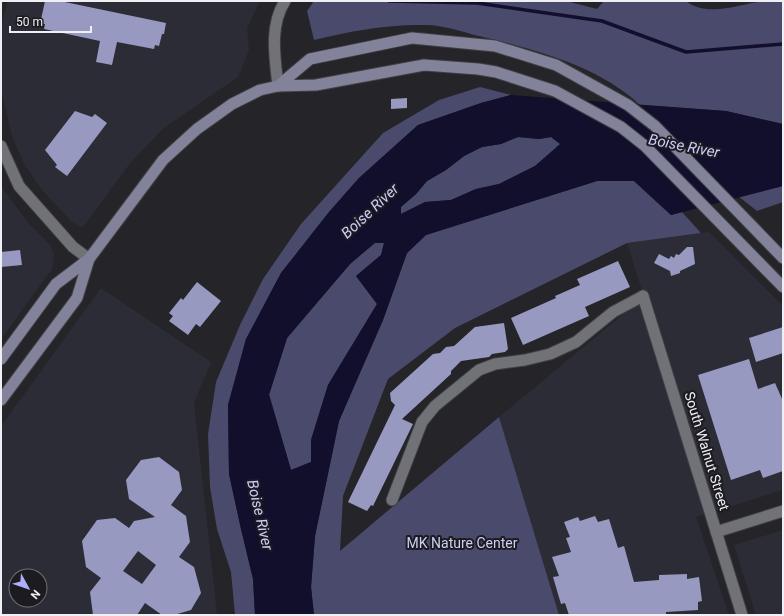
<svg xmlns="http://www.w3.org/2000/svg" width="784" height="616" font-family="Roboto,sans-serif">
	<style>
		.built { fill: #2c2c37; fill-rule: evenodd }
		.green { fill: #4a4a6c }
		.water { fill: #120f2d; fill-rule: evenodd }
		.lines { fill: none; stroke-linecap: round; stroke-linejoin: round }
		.stream { stroke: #120f2d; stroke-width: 3.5 }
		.building { fill: #9899c1; fill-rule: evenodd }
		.minor-casing { stroke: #3f3f44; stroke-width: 13 }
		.tertiary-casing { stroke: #3f3f44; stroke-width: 13 }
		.secondary-casing { stroke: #3f3f44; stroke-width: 13 }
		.minor { stroke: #717178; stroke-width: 11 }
		.tertiary { stroke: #717178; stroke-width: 11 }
		.secondary { stroke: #82829a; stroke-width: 11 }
		.labels { text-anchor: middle; stroke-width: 4; stroke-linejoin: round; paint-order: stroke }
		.street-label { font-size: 14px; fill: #f0f0f4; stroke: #1b1b20 }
		.park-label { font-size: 14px; fill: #cdcff5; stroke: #1b1b20 }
		.water-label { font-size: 15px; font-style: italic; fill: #cbccff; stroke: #1b1b20 }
	</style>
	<rect width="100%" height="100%" fill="#242429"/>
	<path class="built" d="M8,1H260L247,28L249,50L238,77L164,128L131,162L84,226L81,227L71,221L42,190L24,164L12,136L1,89V33L4,14Z
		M1,186L28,223L50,245L54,254L52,269L1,339Z
		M709,232L783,306V490L696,517L729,615H559L499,417L644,297L627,243Z
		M101,288L211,362L194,403L217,615H1V426ZM16,576H40V600H16Z
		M783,530V615H756L734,545Z"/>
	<path class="green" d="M314,1H566L597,9L604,1H686C707,18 740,4 764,1C770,0 777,1 783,1V124L726,111L640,105C597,65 535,50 479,36C462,32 444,25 426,25C388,24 351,31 314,40L307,11Z
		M480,87L511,95L481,103L418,125L359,178L329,212L281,273L246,339L228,405L229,474L241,529L253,579L255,615H235L231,572L217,529L210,487L208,434L216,382L240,325L263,279L301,224L383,133L439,100Z
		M518,137L539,139L551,137L561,144L535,166L499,184L476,189L451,200L425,202L401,214V207L416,194L427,181L446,170L464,156L482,147L501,144Z
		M597,181H634L671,215L682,212L701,233L627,243L455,328L388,379L343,496L340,551L499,417L559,615H314L311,587L315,536L339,421L383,320L407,253L426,235Z
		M783,186V202L757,211L738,196Z
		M375,242L384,243L381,255L356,276L377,304L328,385L311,440V462L291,470L269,394L287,338L350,264Z"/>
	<path class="water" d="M511,95L726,111L783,124V186L671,215L634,181H597L426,235L407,253L383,320L339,421L315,536L311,587L314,615H255L253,579L241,529L229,474L228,405L246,339L281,273L329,212L359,178L418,125L481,103ZM518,137L539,139L551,137L560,144L535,166L499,184L476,189L451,200L425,202L401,214V207L416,194L427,181L446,170L464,156L482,147L501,144ZM375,243H384L381,255L356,276L377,304L328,385L311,440V462L291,470L269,395L287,338L350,264Z"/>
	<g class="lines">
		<path class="stream" d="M389,1L477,3L602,21L686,52L783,44"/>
	</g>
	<path class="building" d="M45,1H60L166,23L164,34H162L159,46L155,45L154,49L117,42L112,65L96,62L100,41L44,29L45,24H40Z
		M407,98V108L391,109V99Z
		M75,111L92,117L95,114L107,123L67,176L55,167L57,165L45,150Z
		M687,247H693L695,264L680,271V273L671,276L670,271L654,263L659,254L669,259L671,256L674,258L676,254L679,255Z
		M20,250L22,265L1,267V252Z
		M618,261L630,287L585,307L589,316L523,345L511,318L556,298L555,296L580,285L577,279Z
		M197,282L221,301L200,327L196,324L188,335L169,321L173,316L169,313L181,298L183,300Z
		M504,323L508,349L505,352L492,354L489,357L461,361L451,371V374L402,419L413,424L373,506L371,505L367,511L348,502L395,405L391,401L390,393L433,354L440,353L446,347L454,346L475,327Z
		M783,327V353L756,362L749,338Z
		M749,359L758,389L775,383L783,401V471L763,478L760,470L731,480L698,375Z
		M159,457L179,472L182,490L171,505L186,516L190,542L179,557L194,567L201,593L191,610L174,615H162L145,603L137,615H93L90,592L101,578L86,567L82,541L97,520L115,518L129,528L134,521L155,517L129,499L126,480L141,460ZM138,551L156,565L142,584L123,571Z
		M595,516L598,522L609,519L618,548L624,546L634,582L659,580V575L687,574V579L699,577L702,601L698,602V610L666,612V615H569L565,603L561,604L553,577L559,576L552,557L571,552L566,538L570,537L564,522L578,517L580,521Z"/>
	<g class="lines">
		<g class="minor-casing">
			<path id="minor" d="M1,146L19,186L73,247L89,259
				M392,500L422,422L435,406L479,370L495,364L525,360L550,354L576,342L613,312L643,296"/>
		</g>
		<g class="tertiary-casing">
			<path id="tertiary" d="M278,86C275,58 269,26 285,1
				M643,296L742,615
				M716,532L783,511"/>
		</g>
		<g class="secondary-casing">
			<path id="secondary" d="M278,86L310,59L412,38L495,46L556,65L628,105L655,126L783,258
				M1,359L56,284L89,259L163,160L197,129L232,104L260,90L278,86L316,85L424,65L478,69L496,72L555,91L621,127L645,146L783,287
				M1,400L77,298L89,259"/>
		</g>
		<use href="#minor" class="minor"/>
		<use href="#tertiary" class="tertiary"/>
		<use href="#secondary" class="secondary"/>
	</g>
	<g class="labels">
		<g class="street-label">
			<text transform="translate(707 451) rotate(73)" y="5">South Walnut Street</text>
		</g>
		<g class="park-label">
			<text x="462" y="548">MK Nature Center</text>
		</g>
		<g class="water-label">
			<text transform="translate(684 146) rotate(11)" y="5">Boise River</text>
			<text transform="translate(370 211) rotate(-43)" y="5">Boise River</text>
			<text transform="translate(260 515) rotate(77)" y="5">Boise River</text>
		</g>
	</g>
	<rect width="784" height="616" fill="none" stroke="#f0f0f4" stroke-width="4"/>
	<g transform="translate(28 588) rotate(130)"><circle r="19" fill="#1b1b20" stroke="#707075"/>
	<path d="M0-3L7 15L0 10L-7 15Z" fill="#aeaefa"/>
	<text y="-6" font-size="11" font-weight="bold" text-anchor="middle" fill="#f0f0f4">N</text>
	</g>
	<path d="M10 26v6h81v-6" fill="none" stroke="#f0f0f4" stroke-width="2"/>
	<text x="16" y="26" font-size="12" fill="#f0f0f4" stroke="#1b1b20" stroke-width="3" paint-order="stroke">50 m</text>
</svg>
